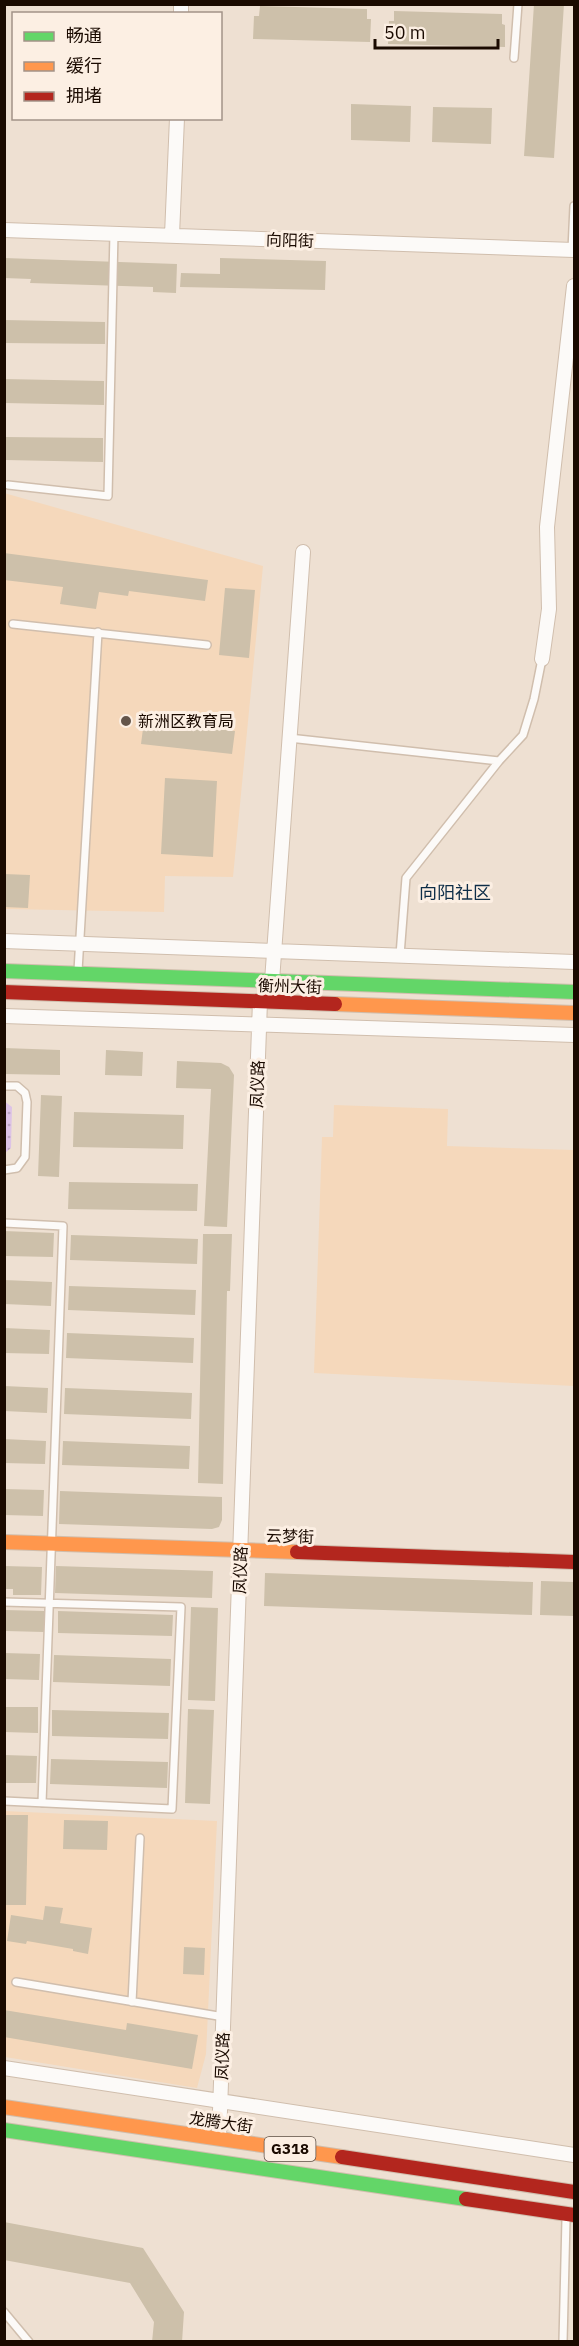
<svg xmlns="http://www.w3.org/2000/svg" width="579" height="2346" font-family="'IBM Plex Sans','Noto Sans SC',sans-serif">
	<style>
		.built { fill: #f5d8bb }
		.grass { fill: url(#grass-dots) }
		.building { fill: #cdc0aa }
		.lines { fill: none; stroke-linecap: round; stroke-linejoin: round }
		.lane-casing { stroke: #d0bead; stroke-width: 10 }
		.street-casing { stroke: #d0bead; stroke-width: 16 }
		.fast-casing { stroke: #d0bead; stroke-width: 16 }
		.slow-casing { stroke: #d0bead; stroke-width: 16 }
		.jam-casing { stroke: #d0bead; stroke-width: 16 }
		.lane { stroke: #fcfaf8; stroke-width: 7 }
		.street { stroke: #fcfaf8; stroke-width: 14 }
		.fast { stroke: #63d668; stroke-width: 14 }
		.slow { stroke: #ff974d; stroke-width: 14 }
		.jam { stroke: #b3261e; stroke-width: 14 }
		.poi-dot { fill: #64554a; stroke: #fcefe3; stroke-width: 2 }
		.labels { text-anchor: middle; stroke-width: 6; stroke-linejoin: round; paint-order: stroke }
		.shield { fill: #fcefe3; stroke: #5e4f44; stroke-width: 1.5 }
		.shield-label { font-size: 15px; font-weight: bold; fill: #1a0a00 }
		.street-label { font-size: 16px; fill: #1a0a00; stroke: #fcefe3 }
		.poi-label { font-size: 16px; fill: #1a0a00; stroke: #fcefe3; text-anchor: start }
		.neighbourhood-label { font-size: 18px; fill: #0e2e48; stroke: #fcefe3 }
	</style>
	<defs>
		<pattern id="grass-dots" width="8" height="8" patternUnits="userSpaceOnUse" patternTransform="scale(1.5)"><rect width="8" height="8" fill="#ddc3e6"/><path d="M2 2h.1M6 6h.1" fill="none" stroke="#bda6c4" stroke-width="1.8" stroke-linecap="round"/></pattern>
	</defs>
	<rect width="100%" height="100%" fill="#eee0d2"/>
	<path class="built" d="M4,493L263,566L233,877L165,876L164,912L5,909Z
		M334,1105L448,1109L447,1146L574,1150V1386L314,1373L322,1137H333Z
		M4,1811L217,1821L206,2054L197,2088L5,2057Z"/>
	<path class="grass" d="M4,1101L12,1107L11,1148L5,1153Z"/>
	<path class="building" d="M534,4H564L554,158L524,156Z
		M260,6L367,9V19H371L370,42L253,39L254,16H259Z
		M394,11L502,14V24L505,25V47L388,44L389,21H394Z
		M351,104L411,106L410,142L351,140Z
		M433,107L492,108L491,144L432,142Z
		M4,258L177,264L176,293L153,292V287L30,283L31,279L4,278Z
		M220,258L326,261L325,290L180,287L181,273L220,274Z
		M4,320L105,322V344L4,343Z
		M4,379L104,381V405L4,403Z
		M5,437L103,438V462L5,460Z
		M4,553L208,580L205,601L129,591L128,596L99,592L96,609L60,604L63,587L4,580Z
		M225,588L255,590L249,658L219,655Z
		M144,721L235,731L232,754L141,744Z
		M165,778L217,781L213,857L161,854Z
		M4,874L30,875L28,908L4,907Z
		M4,1048L60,1050V1075L4,1074Z
		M106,1050L143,1052L142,1076L105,1075Z
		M177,1061L221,1063L229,1067L234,1075L227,1227L204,1226L211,1089L176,1088Z
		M41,1095L62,1096L59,1177L38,1176Z
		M74,1112L184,1115L183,1149L73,1147Z
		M69,1182L198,1184L197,1211L68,1209Z
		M4,1231L54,1233L53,1257L4,1256Z
		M203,1234H232L230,1291H227L223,1484L198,1483Z
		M71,1235L198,1239L197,1264L70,1260Z
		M4,1280L52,1282L51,1306L4,1304Z
		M69,1286L196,1290L195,1315L68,1310Z
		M4,1328L50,1330L49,1354L4,1353Z
		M67,1333L194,1338L193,1363L66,1358Z
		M4,1386L48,1388L47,1413L4,1411Z
		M65,1388L192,1393L191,1419L64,1414Z
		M4,1439L46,1441L45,1464L4,1463Z
		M63,1441L190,1446L189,1469L62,1465Z
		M4,1489L44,1490L43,1516L4,1515Z
		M60,1491L222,1497V1520L219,1527L212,1529L59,1524Z
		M4,1566L42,1567L41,1595H13V1589H4Z
		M56,1566L213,1571L212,1598L55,1593Z
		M265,1573L533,1582L532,1615L264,1606Z
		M541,1581L574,1582V1616L540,1615Z
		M191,1607L218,1608L215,1701L188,1700Z
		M5,1610L44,1611V1632L5,1631Z
		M58,1611L173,1615L172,1636L58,1633Z
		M4,1653L40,1654L39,1680L4,1679Z
		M54,1655L171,1659L170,1686L53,1682Z
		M4,1707H38V1733L4,1732Z
		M188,1709L214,1710L210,1804L185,1803Z
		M52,1710L169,1713L168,1739L52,1736Z
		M4,1755L37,1756L36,1783H4Z
		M51,1759L168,1762L167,1788L50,1784Z
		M4,1815H28L26,1905H4Z
		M64,1820L108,1821L107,1850L63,1849Z
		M45,1906L63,1908L60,1923L92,1928L88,1954L73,1951V1949L27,1941L26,1944L7,1941L11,1915L43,1920Z
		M184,1947L205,1948L204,1975L183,1974Z
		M4,2010L126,2030L127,2023L198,2035L192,2069L4,2037Z
		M4,2222L143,2248L184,2312L182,2342H152L154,2322L130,2283L4,2260Z"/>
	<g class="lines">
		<g class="lane-casing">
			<path id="lane" d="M514,58L518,4
				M572,250L574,206
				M8,485L108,496L114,233
				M13,624L207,645
				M289,738L499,761L523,735L534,699L542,659
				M400,955L406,878L499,761
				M78,971L98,632
				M4,1086H17L25,1093L27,1102L25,1157L17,1168L4,1170
				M4,1223L63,1226L42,1803
				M4,1602L181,1607L172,1809L4,1801
				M16,1982L224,2017
				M132,2002L140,1838
				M4,2312L29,2342
				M563,2342L566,2219"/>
		</g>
		<g class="street-casing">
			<path id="street" d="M181,14V4
				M4,230L574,250
				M172,235L177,118
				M542,659L549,609L547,527L574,286
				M4,941L574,962
				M272,981L303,552
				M4,1016L574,1035
				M4,2068L574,2155
				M219,2138L260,1001"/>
		</g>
		<g class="fast-casing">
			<path id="fast" d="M4,971L574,992
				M4,2130L466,2199"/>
		</g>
		<g class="slow-casing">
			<path id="slow" d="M335,1004L574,1013
				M4,1542L297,1552
				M4,2107L342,2157"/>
		</g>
		<g class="jam-casing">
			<path id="jam" d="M4,992L335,1004
				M297,1552L574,1562
				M342,2157L574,2192
				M466,2199L574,2215"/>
		</g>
		<use href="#lane" class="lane"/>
		<use href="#street" class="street"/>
		<use href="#fast" class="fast"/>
		<use href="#slow" class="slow"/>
		<use href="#jam" class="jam"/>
	</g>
	<circle class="poi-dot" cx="126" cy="721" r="6"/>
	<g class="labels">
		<rect class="shield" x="264.5" y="2137" width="51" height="24" rx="4.5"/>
		<g class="shield-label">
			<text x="290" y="2154">G318</text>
		</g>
		<g class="street-label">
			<text transform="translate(290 240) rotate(2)" y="6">向阳街</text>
			<text transform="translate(290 986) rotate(2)" y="6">衡州大街</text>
			<text transform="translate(257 1084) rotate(-88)" y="6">凤仪路</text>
			<text transform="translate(290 1536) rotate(2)" y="6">云梦街</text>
			<text transform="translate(240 1570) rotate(-88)" y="6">凤仪路</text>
			<text transform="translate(222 2056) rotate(-88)" y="6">凤仪路</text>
			<text transform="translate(221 2122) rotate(8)" y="6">龙腾大街</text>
		</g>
		<g class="poi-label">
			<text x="138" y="727">新洲区教育局</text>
		</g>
		<g class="neighbourhood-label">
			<text x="455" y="899">向阳社区</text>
		</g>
	</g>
	<rect width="579" height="2346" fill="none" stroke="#1a0a00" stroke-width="12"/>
	<rect x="12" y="12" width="210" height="108" fill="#fcefe3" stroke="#a29388" stroke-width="1.5"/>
	<rect x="24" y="32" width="30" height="9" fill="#63d668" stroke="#a29388" stroke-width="1.5"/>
	<text x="66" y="42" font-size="18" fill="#1a0a00">畅通</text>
	<rect x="24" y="62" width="30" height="9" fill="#ff974d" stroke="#a29388" stroke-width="1.5"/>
	<text x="66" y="72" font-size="18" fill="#1a0a00">缓行</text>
	<rect x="24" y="92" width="30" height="9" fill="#b3261e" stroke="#a29388" stroke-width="1.5"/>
	<text x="66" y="102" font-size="18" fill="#1a0a00">拥堵</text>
	<path d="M375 39v9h123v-9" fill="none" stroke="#1a0a00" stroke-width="3"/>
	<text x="384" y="39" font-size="18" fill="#1a0a00" stroke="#fcefe3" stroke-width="4.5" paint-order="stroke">50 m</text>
</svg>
